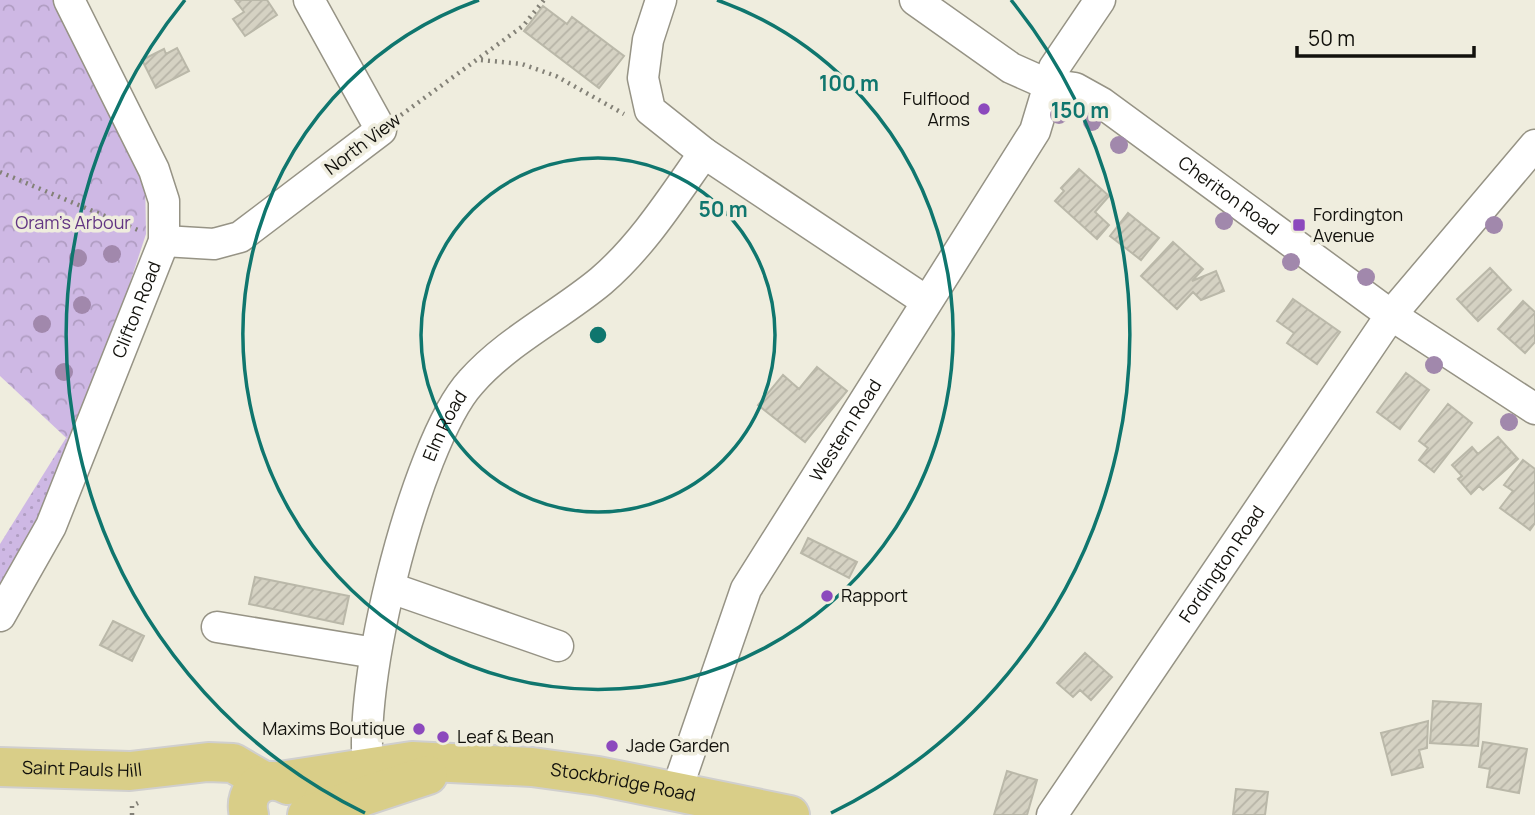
<svg xmlns="http://www.w3.org/2000/svg" width="1535" height="815" font-family="Manrope,sans-serif">
	<style>
		.grass { fill: url(#grass-dots) }
		.forest { fill: url(#forest-crowns) }
		.building { fill: url(#building-hatch); stroke: #bab8a9; stroke-width: 2 }
		.lines { fill: none; stroke-linecap: round; stroke-linejoin: round }
		.minor-casing { stroke: #969385; stroke-width: 33 }
		.major-casing { stroke: #d0cfce; stroke-width: 42 }
		.path { stroke: #838177; stroke-width: 4.5; stroke-dasharray: 2 5; stroke-linecap: butt }
		.minor { stroke: #fff; stroke-width: 30 }
		.major { stroke: #d9ce88; stroke-width: 38 }
		.tree { fill: #a188ac }
		.ring { fill: none; stroke: #0f766e; stroke-width: 3.5 }
		.poi-dot { fill: #8c49bd; stroke: #efedde; stroke-width: 2.5 }
		.labels { text-anchor: middle; stroke-width: 7; stroke-linejoin: round; paint-order: stroke }
		.poi-label { font-size: 18px; fill: #12110c; stroke: #efedde; text-anchor: start }
		.street-label { font-size: 18px; fill: #12110c; stroke: #efedde }
		.park-label { font-size: 18px; fill: #623583; stroke: #efedde }
		.centre { fill: #0f766e; stroke: #efedde; stroke-width: 3.5 }
		.ring-label { font-size: 21px; text-anchor: middle; font-weight: bold; fill: #0f766e; stroke: #efedde; stroke-width: 7; stroke-linejoin: round; paint-order: stroke }
	</style>
	<defs>
		<pattern id="grass-dots" width="8" height="8" patternUnits="userSpaceOnUse" patternTransform="scale(1.75)"><rect width="8" height="8" fill="#ceb8e4"/><path d="M2 2h.1M6 6h.1" fill="none" stroke="#b09dc2" stroke-width="1.8" stroke-linecap="round"/></pattern>
		<pattern id="forest-crowns" width="20" height="18" patternUnits="userSpaceOnUse" patternTransform="scale(1.75)"><rect width="20" height="18" fill="#ceb8e4"/><path d="M2 6a3 3 0 1 1 6 0M12 15a3 3 0 1 1 6 0" fill="none" stroke="#b09dc2"/></pattern>
		<pattern id="building-hatch" width="6" height="6" patternUnits="userSpaceOnUse" patternTransform="scale(1.75)"><rect width="6" height="6" fill="#d5d2c3"/><path d="M-1 1l2-2M0 6l6-6M5 7l2-2" fill="none" stroke="#b6b3a6"/></pattern>
	</defs>
	<rect width="100%" height="100%" fill="#efedde"/>
	<path class="grass" d="M66,438L76,447L0,602V544Z"/>
	<path class="forest" d="M0,0H56L145,175L146,234L76,447L0,376Z"/>
	<path class="building" d="M235,0H267L277,15L245,36L233,19L244,12Z
		M543,6L567,24L572,17L624,56L599,88L524,31Z
		M177,48L189,71L156,88L142,60L164,49L166,54Z
		M1079,169L1109,196L1095,212L1109,225L1097,239L1055,201L1064,191L1061,188Z
		M1128,213L1159,238L1141,260L1110,236Z
		M1173,242L1203,269L1192,281L1216,271L1224,291L1201,300L1193,292L1177,309L1141,276Z
		M1490,268L1511,290L1478,321L1457,299Z
		M1293,299L1340,332L1317,364L1287,343L1294,333L1277,321Z
		M1523,301L1535,312V342L1525,353L1498,329Z
		M817,367L847,391L805,442L758,405L783,375L799,389Z
		M1406,373L1429,390L1400,429L1377,412Z
		M1448,404L1472,423L1434,472L1419,460L1428,448L1419,441Z
		M1498,437L1518,459L1483,490L1479,486L1471,494L1458,479L1462,476L1452,465L1472,447L1478,454Z
		M1523,460L1535,469V523L1530,530L1500,508L1513,491L1504,485Z
		M808,538L857,562L849,578L801,553Z
		M255,577L349,596L343,624L249,604Z
		M113,621L144,636L132,661L100,645Z
		M1085,653L1112,677L1091,700L1080,690L1073,697L1057,683Z
		M1433,701L1481,704L1478,746L1430,743Z
		M1428,721L1427,748L1419,750L1423,767L1392,775L1381,733Z
		M1483,742L1527,749L1519,793L1487,787L1490,769L1479,767Z
		M1007,771L1037,780L1027,815H994Z
		M1236,789L1268,792L1265,815H1233Z"/>
	<g class="lines">
		<g class="minor-casing">
			<g id="minor">
				<path d="M661,0L648,40L643,78L650,110L704,153L926,301"/>
				<path id="s1" d="M915,0L1011,68L1047,84L1075,88L1102,103L1391,315L1535,409"/>
				<path d="M164,241L214,244L240,237L381,130L309,0"/>
				<path d="M391,588L558,646"/>
				<path id="s2" d="M0,616L51,526L164,241V201L154,170L69,0"/>
				<path d="M217,627L375,653"/>
				<path id="s3" d="M372,788C348,710 415,443 471,382C507,341 559,316 601,281C642,246 673,197 704,153"/>
				<path id="s4" d="M676,792L746,589L1035,131L1054,68L1100,0"/>
				<path id="s5" d="M1052,815L1391,315L1535,145"/>
			</g>
		</g>
		<g class="major-casing">
			<g id="major">
				<path id="s6" d="M0,767L130,771L208,762L233,763L264,781"/>
				<path id="s7" d="M280,781L412,761L532,767L598,776L790,815"/>
				<path d="M249,815C242,789 266,773 288,785"/>
				<path d="M307,815L428,775"/>
			</g>
		</g>
		<path class="path" d="M481,60L522,64L556,76L624,114
			M401,115L523,26L544,0
			M0,172L138,230
			M132,815V806L138,803"/>
		<use href="#minor" class="minor"/>
		<use href="#major" class="major"/>
	</g>
	<g class="tree">
		<circle cx="1059" cy="115" r="9"/>
		<circle cx="1092" cy="122" r="9"/>
		<circle cx="1119" cy="145" r="9"/>
		<circle cx="1224" cy="221" r="9"/>
		<circle cx="1494" cy="225" r="9"/>
		<circle cx="112" cy="254" r="9"/>
		<circle cx="78" cy="258" r="9"/>
		<circle cx="1291" cy="262" r="9"/>
		<circle cx="1366" cy="277" r="9"/>
		<circle cx="82" cy="305" r="9"/>
		<circle cx="42" cy="324" r="9"/>
		<circle cx="1434" cy="365" r="9"/>
		<circle cx="64" cy="372" r="9"/>
		<circle cx="1509" cy="422" r="9"/>
	</g>
	<g class="ring">
		<circle cx="598" cy="335" r="177"/>
		<path d="M717 0A355 355 0 1 1 479 0"/>
		<path d="M365 813A532 532 0 0 1 185 0M1011 0A532 532 0 0 1 831 813"/>
	</g>
	<g class="poi-dot">
		<circle cx="984" cy="109" r="7"/>
		<rect x="1292" y="218" width="14" height="14" rx="3.5"/>
		<circle cx="827" cy="596" r="7"/>
		<circle cx="419" cy="729" r="7"/>
		<circle cx="443" cy="737" r="7"/>
		<circle cx="612" cy="746" r="7"/>
	</g>
	<g class="labels">
		<g class="poi-label">
			<text x="970" y="105" text-anchor="end">Fulflood<tspan x="970" dy="21">Arms</tspan></text>
			<text x="1313" y="221">Fordington<tspan x="1313" dy="21">Avenue</tspan></text>
			<text x="841" y="602">Rapport</text>
			<text x="405" y="735" text-anchor="end">Maxims Boutique</text>
			<text x="457" y="743">Leaf &amp; Bean</text>
			<text x="626" y="752">Jade Garden</text>
		</g>
		<g class="street-label">
			<text transform="translate(363 144) rotate(-37)" y="6">North View</text>
			<text dy="6" stroke="none"><textPath href="#s1" startOffset="373">Cheriton Road</textPath></text>
			<text dy="6" stroke="none"><textPath href="#s2" startOffset="336">Clifton Road</textPath></text>
			<text dy="6" stroke="none"><textPath href="#s3" startOffset="374">Elm Road</textPath></text>
			<text dy="6" stroke="none"><textPath href="#s4" startOffset="402">Western Road</textPath></text>
			<text dy="6" stroke="none"><textPath href="#s5" startOffset="303">Fordington Road</textPath></text>
			<text dy="6" stroke="none"><textPath href="#s6" startOffset="82">Saint Pauls Hill</textPath></text>
			<text dy="6" stroke="none"><textPath href="#s7" startOffset="346">Stockbridge Road</textPath></text>
		</g>
		<g class="park-label">
			<text x="73" y="229">Oram's Arbour</text>
		</g>
	</g>
	<circle cx="598" cy="335" r="10" class="centre"/>
	<g class="ring-label">
		<text x="849" y="91">100 m</text>
		<text x="1080" y="118">150 m</text>
		<text x="723" y="217">50 m</text>
	</g>
	<path d="M1297 46v10h177v-10" fill="none" stroke="#12110c" stroke-width="3.5"/>
	<text x="1308" y="46" font-size="21" fill="#12110c" stroke="#efedde" stroke-width="5" paint-order="stroke">50 m</text>
</svg>
